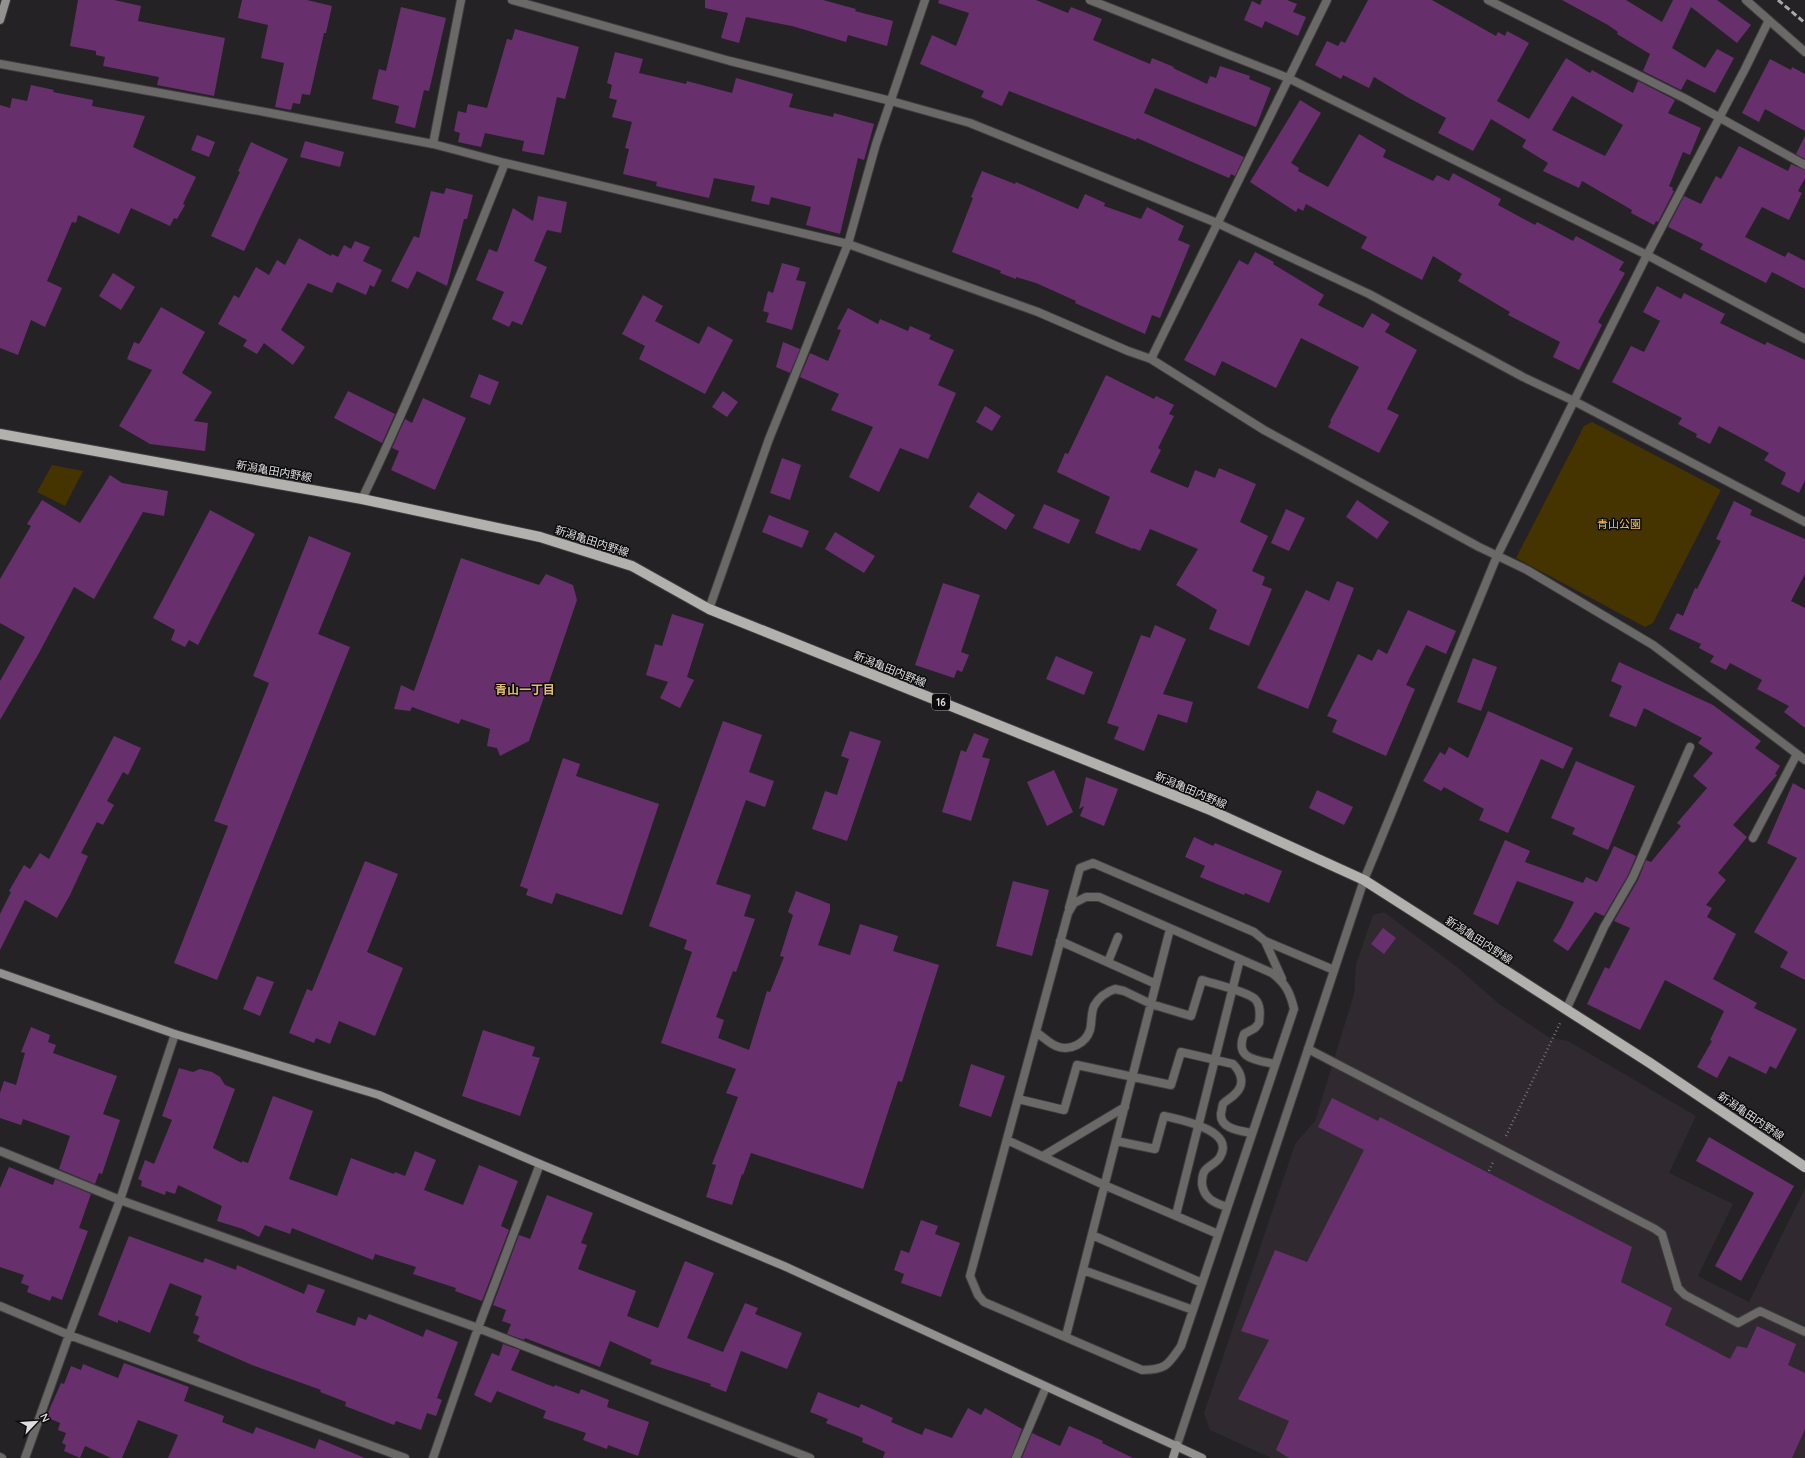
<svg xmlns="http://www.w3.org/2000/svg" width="1805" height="1458" font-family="Quicksand,'Noto Sans JP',sans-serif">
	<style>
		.built { fill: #302930 }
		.green { fill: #453300 }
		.building { fill: #67306d; fill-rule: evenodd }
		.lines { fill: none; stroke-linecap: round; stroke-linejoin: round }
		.lane-casing { stroke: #3e3c3e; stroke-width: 10 }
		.street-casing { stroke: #3e3c3e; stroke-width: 10 }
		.secondary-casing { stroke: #3e3c3e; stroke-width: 10 }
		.primary-casing { stroke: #3e3c3e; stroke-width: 12 }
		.path { stroke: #747274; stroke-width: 2.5; stroke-dasharray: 1 3; stroke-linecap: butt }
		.lane { stroke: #6a6968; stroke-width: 8 }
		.street { stroke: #6a6968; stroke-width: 8 }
		.secondary { stroke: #92918f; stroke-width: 8 }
		.primary { stroke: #b2b1ae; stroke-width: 10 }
		.rail { stroke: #a9a8aa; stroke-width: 3; stroke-dasharray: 6 3; stroke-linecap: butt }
		.labels { text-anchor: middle; stroke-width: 3; stroke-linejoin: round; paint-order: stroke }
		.shield { fill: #0d0c0d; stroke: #9f9e9f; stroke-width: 1 }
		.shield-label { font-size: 10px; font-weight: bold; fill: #dddcde }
		.street-label { font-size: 11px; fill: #dddcde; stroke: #0d0c0d }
		.park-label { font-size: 11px; fill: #fac74d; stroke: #0d0c0d }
		.neighbourhood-label { font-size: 12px; font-weight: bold; fill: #ddbc72; stroke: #0d0c0d }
	</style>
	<rect width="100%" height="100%" fill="#242224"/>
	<path class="built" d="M1384,912L1457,967L1499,1004L1550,1038L1568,1041L1696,1116L1669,1173L1733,1204L1698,1276L1749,1302L1805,1188V1458H1271L1210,1430L1204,1413L1295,1144L1315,1121L1354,994L1356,964L1373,915Z"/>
	<path class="green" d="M1592,422L1721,490L1653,623L1645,627L1516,558L1584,426Z
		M52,465L83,471L65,506L37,492Z"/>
	<path class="building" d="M78,0H114L141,6L138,21L225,38L214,96L157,85L159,77L103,66L105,57L96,55V51L70,46Z
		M242,0H307L332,6L326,33H324L310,95L302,94L300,104L293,103L291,110L275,107L284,63L261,58L268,25L238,18Z
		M705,0H823L856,9L855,11L893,21L887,46L848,35L846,42L792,26L746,17L739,43L721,38L728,13L705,8Z
		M939,0H1036L1068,13L1071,7L1102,19L1093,40L1150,64L1152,58L1174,67L1173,68L1207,84L1210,76L1216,78L1220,66L1250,76L1249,79L1271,88L1256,127L1155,88L1144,113L1244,157L1235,176L1231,174L1229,178L1137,138L1136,140L1009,91L1002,106L981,97L984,91L920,64L932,35L956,46L969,13L938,3Z
		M1262,0H1287L1297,4L1293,12L1306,17L1298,36L1265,21L1262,28L1244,20L1252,1L1260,5Z
		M1368,0H1432L1496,36L1498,32L1505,36L1507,31L1529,43L1497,101L1529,119L1566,58L1590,73L1592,70L1633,93L1638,81L1675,100L1668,113L1701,128L1690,155L1683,152L1669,186L1673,188L1672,190L1674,191L1658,222L1656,221L1654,225L1631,213L1632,210L1582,181L1579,188L1543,171L1548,163L1522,147L1526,140L1491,119L1473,151L1438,133L1446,118L1407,97L1374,77L1369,88L1343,75L1341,79L1315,65L1327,41L1338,46L1341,41L1345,43ZM1572,96L1623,125L1605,156L1552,130Z
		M1562,0H1626L1662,22L1673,0H1717L1751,25L1737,43L1691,7L1672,48L1705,68L1717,49L1734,58L1715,93L1687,79L1681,90L1643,71L1650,54L1617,34L1618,32L1608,25Z
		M401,7L446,18L429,91L424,90L415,128L395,123L399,106L372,99L379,69L386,71Z
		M515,29L579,47L565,99L557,97L544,155L522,151L524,141L485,133L481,147L458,142L460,133L454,131L458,111L466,113L468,104L487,108L507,39L512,40Z
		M615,52L643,59L639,73L686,84L687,81L732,93L736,78L793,94L789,107L833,117L834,113L874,124L864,160L858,158L840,234L806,225L811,207L771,197L769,205L751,201L755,186L714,178L709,198L656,186L657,182L623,174L629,149L625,148L632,122L612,117L617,100L609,98L612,85L607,83Z
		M1770,59L1791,70L1792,67L1805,74V131L1765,109L1759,122L1742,113Z
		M31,85L54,90L53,92L93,100L92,106L145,116L133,147L196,177L183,204L185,205L177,219L174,218L170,226L131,208L119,234L78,215L76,223L72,222L47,281L62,288L45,327L31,320L18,355L0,348V105L10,108L12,98L27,101Z
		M1300,100L1321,113L1291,163L1299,168L1298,171L1328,187L1359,134L1386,150L1383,157L1433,181L1437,175L1449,181L1453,173L1501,199L1498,205L1535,225L1537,222L1573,241L1576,236L1624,262L1619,270L1625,273L1598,322L1602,325L1579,370L1553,357L1560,342L1508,315L1510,312L1458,281L1462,274L1433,256L1422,280L1361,248L1367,237L1306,204L1303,211L1298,208L1296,212L1250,182Z
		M197,135L215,142L209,157L191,150Z
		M1805,136V159L1796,154Z
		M305,141L344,152L340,167L300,157Z
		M251,142L288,159L244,251L211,236L240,172L238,171Z
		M1739,146L1788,171L1791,164L1805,170V178L1798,191L1802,193L1789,220L1762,207L1745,237L1785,257L1788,252L1805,261V289L1772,272L1766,283L1700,249L1703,244L1668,227L1684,196L1701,204L1716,176L1721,179Z
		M982,171L1015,184L1016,182L1078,209L1085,194L1105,203L1104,206L1141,219L1147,207L1184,226L1178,240L1190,245L1160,318L1152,315L1145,334L1075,303L1076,301L1036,283L1016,277V279L1000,273L1001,271L952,252L973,198L971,197Z
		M446,188L473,195L467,219H464L447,286L417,271L408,289L391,281L414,236L419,238L431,191L444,194Z
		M538,196L567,202L561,233L547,230L534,261L547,267L522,325L512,321L509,327L492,319L504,292L476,280L489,249L497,252L513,208L533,221Z
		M299,238L331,256L332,254L338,257L344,245L351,249L355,241L370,247L363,261L382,270L374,287L370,285L366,295L337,282L332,293L308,283L281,330L305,347L293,365L264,343L257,354L243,346L247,340L218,324L234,295L239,298L256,267L269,275L277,260L285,265Z
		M1255,252L1274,262L1273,264L1324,295L1318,305L1363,328L1372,313L1390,324L1385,332L1417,350L1387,409L1399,415L1379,453L1328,427L1331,422L1330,421L1359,367L1301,338L1276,388L1222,361L1215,376L1184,360L1239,260L1248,265Z
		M782,263L800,268L796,280L806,282L792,330L766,322L769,313L763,311L768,291L773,293Z
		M113,273L135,287L121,310L99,296Z
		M1657,286L1681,299L1684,293L1725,314L1720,323L1765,345L1767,342L1805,360V480L1799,493L1781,484L1786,473L1764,460L1769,453L1719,426L1710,444L1696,437L1697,434L1678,424L1682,418L1612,382L1631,346L1644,352L1660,321L1643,312Z
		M643,295L663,306L655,321L699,344L708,326L733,340L705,394L639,359L645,346L622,334Z
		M161,307L205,332L182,373L212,392L194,421L208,423L205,451L150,444L119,426L152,370L127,359L134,342L139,344Z
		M848,308L878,324L880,319L908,331L910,326L931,335L929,339L954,350L938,385L956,393L928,459L900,448L879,492L849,477L873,427L831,410L839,394L800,377L810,353L828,361L841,330L837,329Z
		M783,342L800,349L790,373L776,367Z
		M479,374L499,382L490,405L470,397Z
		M1106,375L1154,399L1156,396L1174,405L1169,414L1174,416L1158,448L1161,450L1150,472L1188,488L1195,470L1215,478L1219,468L1256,484L1240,522L1268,536L1252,571L1265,577L1262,585L1272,589L1249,646L1209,629L1217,610L1176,585L1198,549L1150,529L1140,551L1133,548V549L1095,533L1110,497L1057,472L1065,453L1068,454Z
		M348,391L395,414L382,443L334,418Z
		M723,391L738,402L727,417L712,407Z
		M423,398L466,418L435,490L391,470L399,451L392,448L405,419L412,423Z
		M985,406L1001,416L992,431L976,422Z
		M782,458L801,465L790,500L770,493Z
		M110,475L122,483L168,491L164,516L143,512L94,599L74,587L39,653L0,720V681L25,637L0,623V579L31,526L27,524L42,500L80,523Z
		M978,492L1015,515L1006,530L969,507Z
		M1357,500L1389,522L1377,539L1346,517Z
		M1734,501L1752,510L1750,515L1805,539V574L1791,601L1805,608V728L1784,712L1789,706L1757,689L1762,680L1730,663L1726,670L1710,662L1714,656L1699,648L1701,644L1669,629L1677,613L1683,616L1695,588L1697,589L1721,541L1716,539Z
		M1044,504L1080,520L1069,544L1033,528Z
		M1286,509L1305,518L1289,551L1271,543Z
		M210,510L255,534L198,645L189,640L185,647L171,640L175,630L153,618Z
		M769,515L809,531L802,548L762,532Z
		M835,532L875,556L864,573L825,549Z
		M309,536L351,553L318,634L350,647L217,980L174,963L228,826L214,821L269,683L253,676Z
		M461,558L539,585L546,574L573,585L577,600L529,741L500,756L497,748L487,746L490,729L461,719L459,724L412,707L410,711L394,709L401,685L414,691Z
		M1337,581L1354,588L1308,709L1257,688L1306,590L1329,601Z
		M943,583L980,595L961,652L969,655L962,672L957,670L954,678L915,665Z
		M1408,610L1456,631L1446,654L1426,645L1406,685L1415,689L1386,756L1332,732L1337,720L1327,716L1358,654L1372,661L1378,649L1387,654Z
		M672,614L704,624L687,677L694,680L680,708L660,698L668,682L646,675L655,644L662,646Z
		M1155,625L1186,639L1163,694L1193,702L1187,723L1158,714L1144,751L1114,739L1119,727L1107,723L1141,635L1150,638Z
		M1056,656L1093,672L1084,695L1046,679Z
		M1473,658L1497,667L1481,711L1457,702Z
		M1619,662L1713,705L1761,741L1755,748L1780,766L1775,774L1777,775L1733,825L1747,837L1718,873L1726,880L1706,905L1712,908L1707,917L1736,934L1713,979L1757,1003L1754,1008L1797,1029L1776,1069L1770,1066L1766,1074L1729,1056L1717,1078L1697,1067L1712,1041L1710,1040L1724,1011L1665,980L1640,1030L1587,1004L1605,967L1609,969L1630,928L1614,921L1638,880L1646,860L1651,862L1681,826L1677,823L1707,788L1693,776L1713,753L1698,743L1702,738L1644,708L1636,727L1609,716L1622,686L1611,681Z
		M1488,711L1573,748L1563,769L1541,759L1508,833L1479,820L1484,809L1444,787L1441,791L1423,781L1440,752L1445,755L1449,747L1468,758Z
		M723,721L762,735L749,772L774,781L765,807L746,800L716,884L751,895L744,916L755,919L736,972L733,971L716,1017L724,1020L718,1038L749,1050L767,991L770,992L784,957L780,956L793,915L788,912L796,891L830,904V911L818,945L850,955L860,924L898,936L893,951L939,965L902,1082L898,1081L863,1189L751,1153L743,1175L742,1174L732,1205L706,1197L716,1165L712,1164L738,1097L726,1093L736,1069L661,1043L692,952L684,949L687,940L649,926Z
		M850,731L881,741L847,841L812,829L825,791L837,795L849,759L841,756Z
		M974,733L989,739L982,757L990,759L971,821L942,812L961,750L966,752Z
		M114,736L141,748L128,775L123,772L107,801L114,805L103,825L97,822L81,853L88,856L70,895L57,918L25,900L0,950V914L11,892L9,891L24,865L30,869L40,853L49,859Z
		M563,758L580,764L576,776L659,804L622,915L556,893L552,904L526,895L528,889L520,886Z
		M1576,761L1635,786L1608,850L1572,834L1575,828L1551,818Z
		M1054,770L1073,812L1047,826L1027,782Z
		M1086,777L1118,789L1104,826L1080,816L1084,806L1079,809Z
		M1793,783L1805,790V980L1780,967L1788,952L1754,932L1797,858L1767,843Z
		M1317,790L1353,807L1344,825L1309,808Z
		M1194,837L1213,846L1215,843L1282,871L1269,903L1245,893L1244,895L1200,877L1205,866L1185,857Z
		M1505,840L1530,851L1525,862L1583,883L1586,877L1597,882L1614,846L1636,856L1628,875L1604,916L1595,912L1568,951L1553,941L1561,928L1574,902L1517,881L1498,925L1473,914Z
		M365,861L398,874L367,952L403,968L375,1036L339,1021L330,1044L316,1038L314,1043L289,1033L307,989L312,991Z
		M1013,881L1049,890L1032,956L996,946Z
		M1383,928L1396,938L1384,954L1371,944Z
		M257,976L274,982L260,1016L243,1009Z
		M31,1027L50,1035L48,1042L56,1045L53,1053L117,1076L103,1114L120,1120L102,1174L99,1173L95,1184L59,1169L70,1136L23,1119L21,1125L0,1118V1093L4,1081L16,1085L25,1053L21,1052Z
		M483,1030L535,1047L532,1056L540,1058L520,1116L462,1096Z
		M971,1064L1005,1076L991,1117L959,1106Z
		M179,1068L193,1072L200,1069L212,1072L220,1077L225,1085L235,1089L213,1148L242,1163V1161L248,1163L273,1096L313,1111L289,1179L337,1196L351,1158L394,1174L395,1172L405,1176L415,1151L436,1160L424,1190L463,1205L479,1165L518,1181L501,1226L509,1230L482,1301L455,1291L456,1288L413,1274L416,1267L375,1254L373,1260L292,1228L290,1234L265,1225L259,1237L243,1229L217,1221L222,1206L178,1185L175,1194L166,1191L165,1195L141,1186L142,1181L138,1179L145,1160L154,1164L172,1120L162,1116Z
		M1332,1098L1378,1121L1380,1117L1632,1247L1621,1282L1672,1308L1665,1325L1730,1359L1737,1346L1747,1348L1757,1326L1796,1344L1788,1365L1805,1373V1429L1792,1458H1289L1276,1450L1289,1421L1238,1399L1269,1340L1241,1331L1275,1250L1307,1262L1364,1150L1318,1127Z
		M1709,1137L1794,1186L1741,1281L1715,1266L1754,1193L1696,1161Z
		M9,1167L53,1185L55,1179L91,1194L79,1228L88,1231L62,1300L52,1296L50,1301L27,1292L29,1286L21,1283L24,1275L0,1267V1188Z
		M547,1195L593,1213L581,1243L587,1245L578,1269L636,1291L627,1316L658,1328L685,1261L714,1273L687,1338L723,1352L745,1303L758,1308L755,1314L802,1333L787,1369L741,1351L726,1392L710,1386L711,1384L650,1364L652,1360L610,1341L600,1367L525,1338L524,1340L507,1334L511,1324L502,1321L506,1310L493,1305L519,1235L530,1239Z
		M921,1220L938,1226L935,1234L960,1243L941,1297L901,1283L904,1274L894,1270L901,1250L909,1253Z
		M129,1236L203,1263L205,1258L236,1270L237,1265L304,1294L308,1284L325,1290L316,1312L355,1326L358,1317L366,1320L369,1314L423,1337L426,1329L458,1342L437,1398L442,1400L436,1416L427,1413L421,1430L396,1421L394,1425L345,1406L346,1402L320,1392L321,1390L252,1365L197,1341L200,1336L193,1333L199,1317L195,1315L202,1296L170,1283L150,1333L118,1320V1323L98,1315Z
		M503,1344L520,1350L511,1370L554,1387L555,1385L579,1394L581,1389L609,1400L607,1407L649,1422L638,1456L608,1445L607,1449L583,1440L586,1433L543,1418L546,1411L497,1391L491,1403L474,1395L492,1353L499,1356Z
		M124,1363L189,1387L184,1401L224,1416L222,1422L253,1434L256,1427L315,1449L319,1439L365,1458H168L178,1435L138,1420L122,1458H111L85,1446L80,1458L64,1451L66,1445L62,1443L66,1433L58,1430L60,1423L46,1417L61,1383L64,1384L71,1366L81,1370L83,1364L118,1378Z
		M818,1392L859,1408L861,1404L893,1418L891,1422L922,1435L925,1428L952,1438L968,1408L981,1415L985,1408L1022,1429L1011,1458H883L885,1452L862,1442L863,1438L826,1423L828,1419L810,1412Z
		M1069,1426L1103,1441L1102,1443L1133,1458H1022L1032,1433L1060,1446Z"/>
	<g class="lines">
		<g class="lane-casing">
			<path id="lane" d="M1086,897H1099L1272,973C1286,984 1290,992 1294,1009L1181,1346C1168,1365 1166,1370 1142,1370L984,1302L978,1295L970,1276L1068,913L1074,903Z
				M1069,908L1080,868L1093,863L1254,932L1265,941L1282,979
				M1060,941L1156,984
				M1265,941L1334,970
				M1108,962L1118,937
				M1036,1032C1042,1036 1049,1043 1056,1046C1070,1052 1086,1043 1090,1030C1092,1022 1091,1013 1094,1006C1099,997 1106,992 1115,989L1124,991L1151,1004L1191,1016L1202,980C1214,984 1246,991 1255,999C1261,1005 1260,1015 1259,1023L1255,1028L1244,1034C1234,1059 1256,1060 1275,1064
				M1308,1049L1655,1229L1662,1234L1678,1288L1685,1295L1738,1323L1760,1311L1805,1332
				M1018,1099L1064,1110L1077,1065L1171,1085L1181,1052L1233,1064C1242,1073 1245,1085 1235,1094C1232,1098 1226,1100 1223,1104C1222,1106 1222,1111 1221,1113C1219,1129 1241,1131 1252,1133
				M1007,1140L1104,1185L1218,1234
				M1116,1141L1155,1149L1164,1116C1181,1120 1236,1130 1220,1157C1216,1164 1207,1166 1204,1172C1202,1176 1202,1180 1202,1184C1204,1199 1215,1203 1227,1207
				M1043,1156L1125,1107
				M1176,1215L1240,959
				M1092,1235L1202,1283
				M1083,1270L1193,1310
				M1066,1336L1170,929"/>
		</g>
		<g class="street-casing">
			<path id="street" d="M512,0L730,61L891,101L970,123L1217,223L1369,294L1523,377L1574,401L1647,255L1745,69L1769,20
				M1090,0L1288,78L1647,255L1805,339
				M1488,0L1686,99L1805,165
				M1746,0L1805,52
				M0,64L265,112L433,144L505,163L848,244L1038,312L1128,351L1151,359L1264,430L1479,547L1527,570L1653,645L1805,760
				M433,144L461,0
				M1151,359L1327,0
				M362,499C415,389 460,276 505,163
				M709,609L769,439L848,244L876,144L925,0
				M1753,838L1797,754
				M1566,1010L1604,927L1633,877L1690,747
				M0,1151L120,1200L478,1328L810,1458
				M0,1306L69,1335L405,1458
				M1177,1445L1364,880L1497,556L1574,401L1805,522
				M0,1457L2,1458
				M25,1458L69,1335L120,1200L175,1034
				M433,1458L478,1328L540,1164
				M1016,1458L1046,1387"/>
		</g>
		<g class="secondary-casing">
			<path id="secondary" d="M0,20L6,0
				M0,973L175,1034L379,1095L540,1164L784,1266L1202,1458
				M1173,1458L1177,1445"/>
		</g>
		<g class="primary-casing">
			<path id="primary" d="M0,434L362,499L540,537L632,566L709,609L1208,809L1364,880L1650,1063L1805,1167"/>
		</g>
		<path class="path" d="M1506,1136L1560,1023
			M1489,1171L1493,1162"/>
		<use href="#lane" class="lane"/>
		<use href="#street" class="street"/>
		<use href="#secondary" class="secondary"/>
		<use href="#primary" class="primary"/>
		<path class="rail" d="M1778,0L1805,23"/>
	</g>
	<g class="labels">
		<rect class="shield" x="932" y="694" width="18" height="16" rx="3"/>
		<g class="shield-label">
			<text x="941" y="706">16</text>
		</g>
		<g class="street-label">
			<text transform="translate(274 471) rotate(10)" y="4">新潟亀田内野線</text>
			<text transform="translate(592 541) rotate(18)" y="4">新潟亀田内野線</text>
			<text transform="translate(890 669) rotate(22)" y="4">新潟亀田内野線</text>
			<text transform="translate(1191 790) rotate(23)" y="4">新潟亀田内野線</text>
			<text transform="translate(1479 940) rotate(33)" y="4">新潟亀田内野線</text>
			<text transform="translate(1751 1116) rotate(34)" y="4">新潟亀田内野線</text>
		</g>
		<g class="park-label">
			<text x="1619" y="528">青山公園</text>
		</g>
		<g class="neighbourhood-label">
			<text x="525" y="694">青山一丁目</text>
		</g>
	</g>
	<g transform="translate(36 1422) rotate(65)" stroke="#0d0c0d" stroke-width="3" paint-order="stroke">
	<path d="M0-3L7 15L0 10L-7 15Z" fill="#dddcde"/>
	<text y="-6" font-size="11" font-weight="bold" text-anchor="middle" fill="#dddcde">N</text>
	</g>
</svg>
